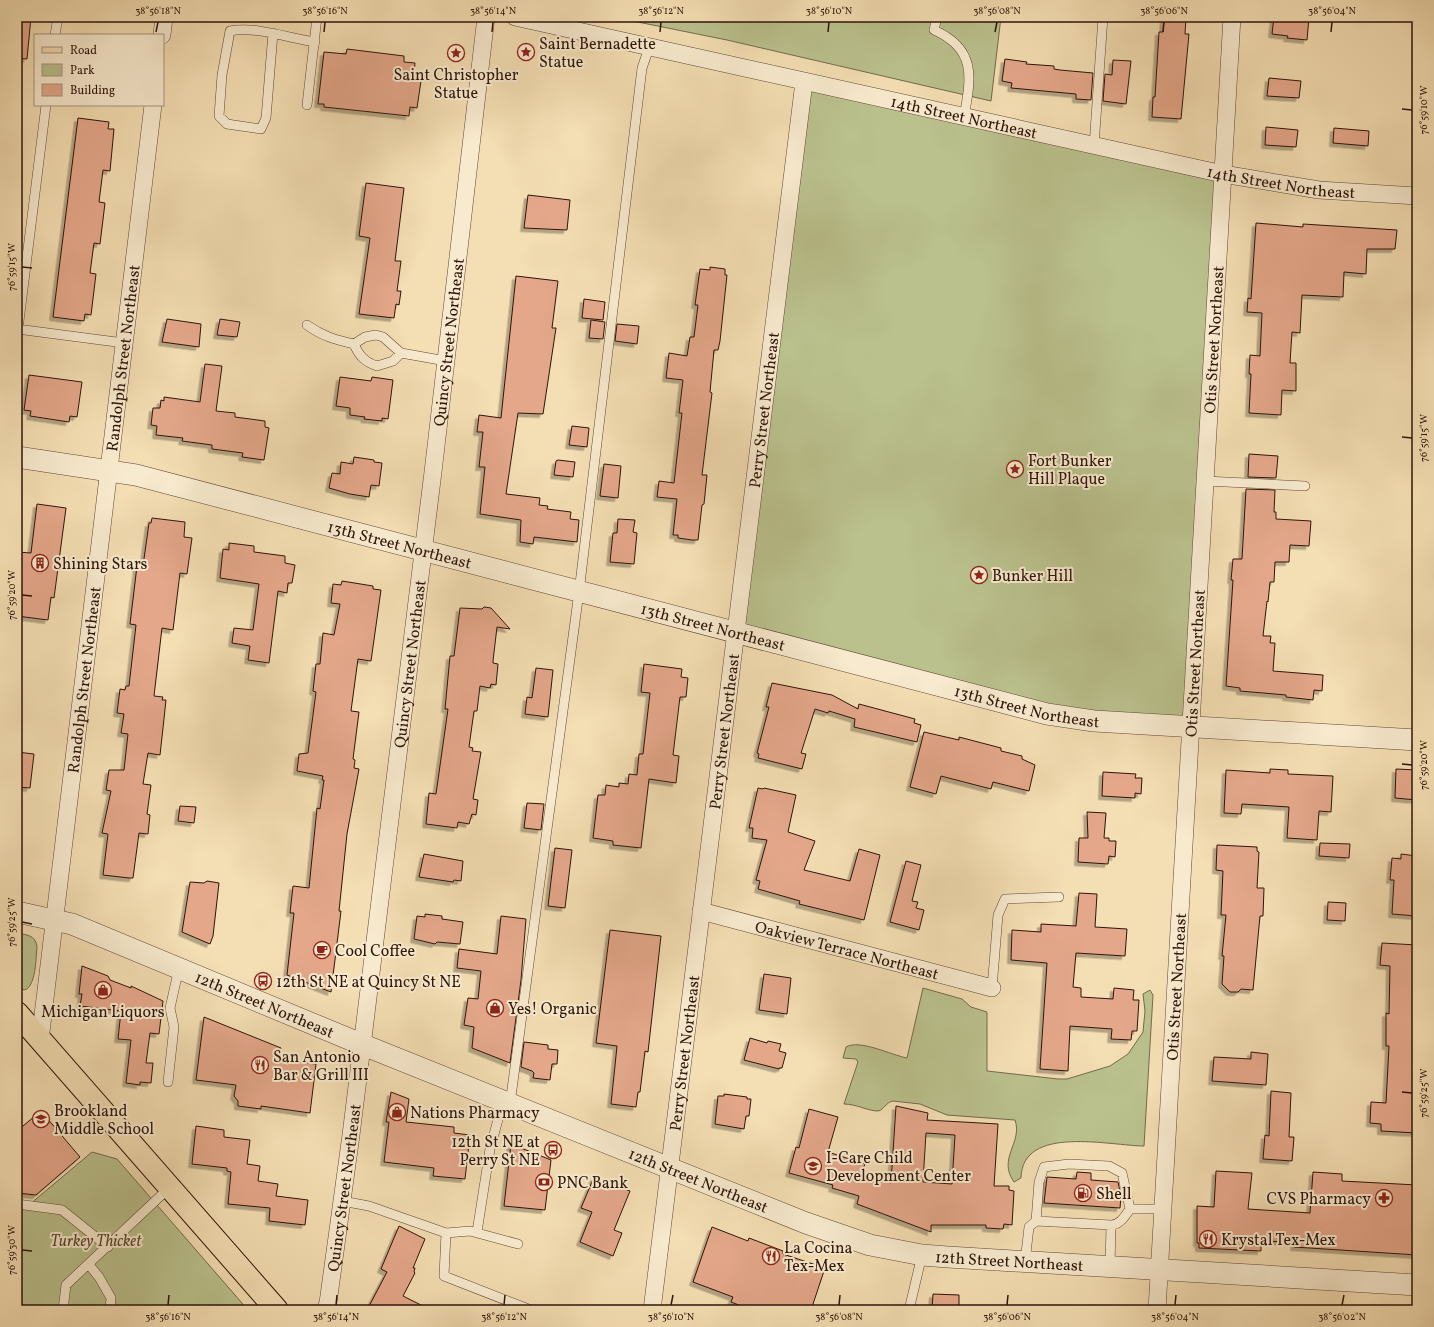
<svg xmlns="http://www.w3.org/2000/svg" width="1434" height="1327" font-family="Vollkorn,serif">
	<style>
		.green { fill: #bac18d; stroke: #746a4c }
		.building { fill: #e4a78a; stroke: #2e140a; fill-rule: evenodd; filter: url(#shadow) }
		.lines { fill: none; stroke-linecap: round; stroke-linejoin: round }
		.service-casing { stroke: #604634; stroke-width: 10 }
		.minor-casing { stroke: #604634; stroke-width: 18 }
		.tertiary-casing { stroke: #604634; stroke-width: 22 }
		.primary-casing { stroke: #2e140a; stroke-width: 24 }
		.service { stroke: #f8eace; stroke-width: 9 }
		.minor { stroke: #f8eace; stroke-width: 17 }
		.tertiary { stroke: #f8eace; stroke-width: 21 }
		.primary { stroke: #f4deb3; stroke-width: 22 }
		.ticks { fill: none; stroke: #2e140a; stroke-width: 1.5 }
		.labels { text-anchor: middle; stroke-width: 4; stroke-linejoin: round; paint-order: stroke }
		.poi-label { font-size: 16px; fill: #2e140a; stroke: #f8eace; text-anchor: start }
		.street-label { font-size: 16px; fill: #2e140a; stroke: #f8eace }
		.park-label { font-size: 16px; font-style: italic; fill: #584831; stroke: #f8eace }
		.neatline { fill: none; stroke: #2e140a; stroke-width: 1.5 }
		.ticks-label { font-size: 10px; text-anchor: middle; fill: #2e140a }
	</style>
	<defs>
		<filter id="shadow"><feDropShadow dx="-3.5" dy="3.5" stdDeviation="0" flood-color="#0004"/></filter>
	</defs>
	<rect width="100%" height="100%" fill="#f4deb3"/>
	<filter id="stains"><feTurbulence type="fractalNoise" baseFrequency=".005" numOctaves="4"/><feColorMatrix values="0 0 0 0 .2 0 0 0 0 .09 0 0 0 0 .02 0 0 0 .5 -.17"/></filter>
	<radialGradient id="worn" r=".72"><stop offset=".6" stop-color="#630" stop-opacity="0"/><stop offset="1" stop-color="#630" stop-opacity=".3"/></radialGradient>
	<path class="green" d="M613,17H1001L991,101L727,40Z
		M804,82L1223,174L1191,727L1109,722L735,633Z
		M17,933C27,935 35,935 37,946C36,957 36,988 24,990L17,987Z
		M923,988L962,999L971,1007L987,1012V1071L1058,1079H1067L1110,1066L1128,1054L1143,1032L1145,1011L1143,994L1150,990L1153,995L1144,1146C1111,1146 1022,1124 1021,1178L1014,1182C997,1158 1023,1143 1015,1120L947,1115L920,1104L893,1101C886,1102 884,1110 878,1111C868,1111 856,1104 844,1104L858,1062L856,1059L843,1058L846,1047C860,1039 891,1055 907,1058Z
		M92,1152L117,1159L248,1310H17V1215Z"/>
	<path class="building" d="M17,17H31L27,59L17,58Z
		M1164,17H1186L1185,34H1189L1181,119L1152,117L1153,97H1155L1159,32H1163Z
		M1274,17H1309L1307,40L1287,38L1288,36L1272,34Z
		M347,49L404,56V62L415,63L414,73L422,74L417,108L410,107L409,116L324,107V104H318L324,52L346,54Z
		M1005,59L1027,62L1026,64L1054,66V69L1060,70L1093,73L1091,100L1076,99V94L1011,88L1012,83L1002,81Z
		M1113,60L1131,61L1126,104L1103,101L1105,74L1112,75Z
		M1269,78L1301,81L1299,98L1267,96Z
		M78,118L109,122L108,129H114L110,171L103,170L99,202L105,203L100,244L94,243L90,273L96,274L91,315L85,314L84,321L53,317Z
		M1266,127L1298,130L1296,147L1265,145Z
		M1334,128L1369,131L1368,146L1333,143Z
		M366,183L404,188L395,261H401L397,291H401L399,305L396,304L394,318L359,314L370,238L359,236Z
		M528,195L570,200L567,230L524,228Z
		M1256,223L1303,227V224L1397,230L1395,249H1367L1366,274L1344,272L1343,297L1302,295L1300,333L1292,332L1290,363H1296V391L1282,390L1281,415L1249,413L1251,374H1249L1250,355L1260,356L1262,313L1247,312L1248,298L1251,299Z
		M710,267L725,269V275H727L720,341L718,350H714L710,392L712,393L702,475H707L704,504L702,505L698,540H692L678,538V535H673L677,499L657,497L659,481L674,483L682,413H679L683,380L666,378L669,353L687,356L690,337H694L698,305H695L700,269L710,270Z
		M516,276L558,281L552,328H556L543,414L518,413L506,494L540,498L539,505L548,506L547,509L571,512L570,519L579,520L577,542L534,537L533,544L520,542L521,520L480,514L485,467H479L483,432H477L479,415L501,418Z
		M584,299L605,302L603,320L582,318Z
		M167,319L201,324L199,347L162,342Z
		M220,319L240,322L237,337L217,335Z
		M591,320L605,322L603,339L589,338Z
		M617,324L639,326L637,344L615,341Z
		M205,364L222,366L216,411L235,413V417L265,421V427L269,428L264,460L242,457L243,453L212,449V445L182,441L183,438L156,435L157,426L151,425L153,408H160L161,400L164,401V397L200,402Z
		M29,375L82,382L77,417L70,416L69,422L30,416L31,411L24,410Z
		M340,377L371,381L372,377L393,380L388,419L382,418V421L364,419L365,417L350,415V408L336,406Z
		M572,426L589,428L587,447L569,445Z
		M1249,454L1278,456L1276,478L1248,477Z
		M354,457L374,460V462L382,463L379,486L371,485L369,497L350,494L329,488L332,473L340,474L341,462L353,464Z
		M558,460L575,462L573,477L554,475L556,461Z
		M604,464L621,466L618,498L600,496Z
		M1246,489L1275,490L1274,512H1276V519L1311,521L1309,546L1290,545L1289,562H1275L1274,582H1270L1268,602L1267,601L1263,636H1271L1270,643H1275L1273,671L1323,675L1322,691L1314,690L1313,700L1286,697V695L1240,691V688L1226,686L1233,580H1231L1233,559H1242Z
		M37,504L66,508L54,598L51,597L48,620L17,616V552L31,553Z
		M152,518L185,522L184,537L192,538L187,574L180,573L173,630L162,628L154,696L163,697L162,700H166L163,728L160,755L148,753L143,784L151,785L147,814L150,815L148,834L139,833L133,878H129L103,875L108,834L102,833L111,791L106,790L109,770H124L128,734L121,733L124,714L117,713L120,689L125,690L126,686H129L136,625L130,624L137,566H143L149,523H151Z
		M618,519L635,520L633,532L637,533L634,564L610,562L613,533H617Z
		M229,543L254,546V552L285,556V563L295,565L292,583H288L287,593L278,591L269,663L248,660L250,646L232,643L234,628L253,630L259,584L220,578L223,549L229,550Z
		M342,581L373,586V589L381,590L371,661L358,659L351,711L359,712L353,759L355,760L354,768L359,769L347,834L339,911H341L331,992L287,975L294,913H290L293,886L309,888L317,808L320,809L324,780H322L323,776L297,771L299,754L308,753L316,692L313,691L316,664H320L323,633L334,635L340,604L331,603L333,584L341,585Z
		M484,607L491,608L510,629L497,627L493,661V663L498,664L496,685L491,684L490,688L480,686L477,711H474L469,747L473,748L472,751L481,752L473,799L478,800L476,815L472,814L469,824L458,822L457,828L426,824L429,793L436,794L448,709H445L450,656H454L460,608L482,609Z
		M644,664L682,669L681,677L688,678L686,697H680L673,755L679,756L676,783L649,779L641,848L613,845V841L593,838L598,795H605L606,785L619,787V783L628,784L629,774L637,775L639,754H643L650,693L641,692Z
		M536,668L553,670L548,717L525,714L527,697L532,698Z
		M772,683L832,695L858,709L859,704L915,719L914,723L921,725L917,742L854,727L855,719L829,711L828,713L815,709L801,753L806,754L802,769L758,758L759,754L757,753L769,707H766Z
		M924,732L959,740V737L1001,748V751L1022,756V759L1035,765L1029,791L993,782L991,789L941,776L936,794L910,787Z
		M17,752L34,754L30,788L17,787Z
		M1270,769L1288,770V774L1333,776L1331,812L1319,811L1317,840L1287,838L1289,807L1242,804L1241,814L1224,813L1226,770L1270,773Z
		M1396,769L1417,770V800L1395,798Z
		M1103,772L1136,774L1135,778H1142L1141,794L1135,793V798L1102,796Z
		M758,788L763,789L764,788L796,795L788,832L815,841L804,870L850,881L859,849L880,855L864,920L799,904L800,901L758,889L760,881L756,880L767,840L752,838L753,828H749Z
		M527,803L544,804L541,830L524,828Z
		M180,806L196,807L194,823L178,821Z
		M1087,812L1106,813L1104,838H1109V841H1116L1115,857L1109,856L1108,864L1078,862L1079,838H1088Z
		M1320,843L1350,844L1349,858L1319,856Z
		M1217,845L1257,847V851L1259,852L1257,888H1264L1263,916H1260L1253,990L1241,989L1238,992H1230L1222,984L1224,956H1222L1226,915H1221L1223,871L1216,870Z
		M555,848L572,850L565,908L548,906Z
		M424,854L463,861L461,881L454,880L453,882L419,877Z
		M1401,854L1417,856V916L1392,914L1394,880H1390L1392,858L1401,859Z
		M906,861L921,865L912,901L918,902L916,908L924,910L919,930L890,922Z
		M207,881L219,883L213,936L210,944L182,932L190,882L204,883Z
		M1079,893L1097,894L1095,927L1127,929L1125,956L1076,953L1073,987L1081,988V997L1113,999L1114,988L1134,990L1133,1000H1139L1137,1031H1132L1131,1040L1111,1039L1112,1029L1070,1026L1068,1071L1040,1069L1047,963L1011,960L1012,930L1041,932V924L1076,926Z
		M1328,902L1346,903L1345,921L1327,920Z
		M425,914L442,916V919L463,922L460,944L437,942L435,944L414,939L417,916L425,917Z
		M501,916L526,919L521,980L510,1063L472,1048L474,1027L464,1025L468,998L478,999L481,971L457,968L459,949L497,954Z
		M610,930L661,936L648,1052L645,1051L640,1092H638L636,1107L611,1104L617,1046L596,1043Z
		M1382,943L1417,945V1074L1413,1101L1417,1106V1133L1381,1131V1124L1370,1123L1371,1102L1386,1103L1389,1046H1386V1013L1389,1014L1390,966L1380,965Z
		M82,966L108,976L110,980L131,988V986L163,1001L159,1034L150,1033L146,1063H153L151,1083L140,1082V1085L126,1083L131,1040L118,1039L121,1011L80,1006L82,994H79Z
		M764,974L791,978L787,1014L759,1010Z
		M204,1017L281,1048L277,1059L316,1064L310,1113L261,1106V1109L238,1106V1101L234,1096L236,1085L196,1080Z
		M750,1038L767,1043L768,1041L781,1044L779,1051L786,1053L782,1068H779V1069L744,1060Z
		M524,1042L548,1045V1049L558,1050L557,1064H552L550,1080L533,1078L534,1073L532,1071L521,1067Z
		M1251,1052L1268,1054L1266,1085L1212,1081L1214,1057L1251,1059Z
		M1271,1091L1291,1093L1289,1137H1294L1292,1161L1263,1159L1265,1135L1269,1136Z
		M391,1092L409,1099L406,1122L454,1127V1133L470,1135L465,1179L433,1176L434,1168L384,1162L389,1122H386Z
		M724,1094L747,1097V1099H751L749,1116H746L744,1129L715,1124L718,1096H724Z
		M896,1106L928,1113L927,1120L998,1124L994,1186H1009V1190L1014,1191L1012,1225L1004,1224L1003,1229L986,1228V1225H931V1232L857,1204L859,1196L832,1188L833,1185L789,1173L796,1147L799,1148L809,1109L838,1117L828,1152L865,1164L862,1172L891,1183ZM926,1133L955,1135L952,1184L923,1182Z
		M41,1111L80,1157L36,1195L17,1193V1131Z
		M196,1126L224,1130V1137L250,1140L247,1164L260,1166L258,1181L278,1184L276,1196L308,1200L305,1225L269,1221L270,1208L228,1204L231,1172L227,1171V1168L192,1164Z
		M511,1144L551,1160L545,1210L504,1206Z
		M1216,1171L1252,1173L1248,1209L1310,1213L1313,1172L1342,1174V1181L1417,1185V1255L1294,1247L1295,1242L1261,1241V1251L1199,1248V1243H1197V1206L1214,1207Z
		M1077,1172L1091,1173V1180L1118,1182L1121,1196L1120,1208L1044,1203L1047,1177L1076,1179Z
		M594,1177L630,1191L614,1230L622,1233L613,1256L580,1242L592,1212L581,1208Z
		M399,1226L425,1239L413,1268H415L414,1272L415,1273L403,1296L431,1310H367L387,1272L381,1269Z
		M712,1227L748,1241L749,1238L783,1251V1254L825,1268L811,1310H752L731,1302L733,1297L693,1282Z
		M933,1294L959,1295V1310H932Z"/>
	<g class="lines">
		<g class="service-casing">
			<path id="service" d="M937,17L934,30C977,49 971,78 964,117
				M273,33L266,118L261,129L227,124L219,116L222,75L230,31C256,26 288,38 315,42
				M55,35L58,17
				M307,105L317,17
				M1094,146L1103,17
				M307,325C322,336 336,340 354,344
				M17,329L124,343
				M18,329L46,105
				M401,353L393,361L377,366C365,362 359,356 354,344L365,337L376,335L383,337L401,353L446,361
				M1205,481L1305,486
				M992,988L998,915L1005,899L1059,897
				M168,1082L174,1027L170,1008L179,968
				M510,1104L579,592L642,68L649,48
				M342,1201L369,1206L446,1233L444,1276L531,1310
				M17,1204L62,1210L108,1247
				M1036,1221L1039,1182L1044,1167L1069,1164L1109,1166L1122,1173L1130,1209
				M1111,1225C1120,1225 1125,1216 1130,1209H1162
				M477,1232L490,1149L503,1101
				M446,1233L470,1231L518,1244
				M1025,1262L1029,1227L1036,1221L1111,1225L1110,1267
				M89,1265L99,1277L111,1298L110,1310
				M63,1310L66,1285L170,1187
				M909,1310L922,1255"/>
		</g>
		<g class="minor-casing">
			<g id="minor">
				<path id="s1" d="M515,17L1223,174L1319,190L1417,196"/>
				<path d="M162,35L164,17"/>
				<path id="s2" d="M701,911L992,988"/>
				<path id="s3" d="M40,1040L153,105"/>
				<path id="s4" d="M325,1310L328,1303L351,1135L433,472L486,17"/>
				<path id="s5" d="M652,1310L804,82"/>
				<path id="s6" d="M1157,1310L1232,17"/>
			</g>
		</g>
		<g class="tertiary-casing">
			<g id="tertiary">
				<path id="s7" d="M17,457L136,475L1047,714L1094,721L1417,740"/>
				<path id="s8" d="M17,912L72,924L361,1044L806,1223L870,1245L922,1255L948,1257L1417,1285"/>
			</g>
		</g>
		<g class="primary-casing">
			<path id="primary" d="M17,1013L277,1310"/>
		</g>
		<use href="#service" class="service"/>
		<use href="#minor" class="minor"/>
		<use href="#tertiary" class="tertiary"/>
		<use href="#primary" class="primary"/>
	</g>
	<path class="ticks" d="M156,32L158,22M324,32L325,22M492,32L493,22M660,32L661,22M828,32L829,22M995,32L997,22M1163,32L1164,22M1331,32L1332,22M1402,109L1412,110M22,267L32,268M1402,437L1412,438M22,595L32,596M1402,764L1412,765M22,922L32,924M1402,1092L1412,1093M22,1250L32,1251M168,1305L169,1295M336,1305L337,1295M504,1305L505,1295M671,1305L673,1295M839,1305L840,1295M1007,1305L1008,1295M1175,1305L1176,1295M1342,1305L1344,1295"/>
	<defs>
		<g id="sight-ring" transform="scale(0.9)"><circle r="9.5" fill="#f8eace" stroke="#8f2418" stroke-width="1.5"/><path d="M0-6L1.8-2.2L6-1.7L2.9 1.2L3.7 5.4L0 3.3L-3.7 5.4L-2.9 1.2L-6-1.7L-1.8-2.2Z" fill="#8f2418"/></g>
		<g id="building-ring" transform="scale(0.9)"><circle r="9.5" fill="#f8eace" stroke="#8f2418" stroke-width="1.5"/><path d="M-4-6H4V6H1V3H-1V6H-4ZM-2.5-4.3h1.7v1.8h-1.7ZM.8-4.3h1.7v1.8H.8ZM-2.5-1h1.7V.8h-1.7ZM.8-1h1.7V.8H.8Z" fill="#8f2418"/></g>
		<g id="cafe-ring" transform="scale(0.9)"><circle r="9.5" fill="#f8eace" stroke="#8f2418" stroke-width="1.5"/><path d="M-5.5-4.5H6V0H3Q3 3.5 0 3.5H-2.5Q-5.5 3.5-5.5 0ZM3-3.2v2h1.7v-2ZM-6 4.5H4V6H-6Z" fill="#8f2418"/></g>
		<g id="bus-ring" transform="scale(0.9)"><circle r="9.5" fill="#f8eace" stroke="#8f2418" stroke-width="1.5"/><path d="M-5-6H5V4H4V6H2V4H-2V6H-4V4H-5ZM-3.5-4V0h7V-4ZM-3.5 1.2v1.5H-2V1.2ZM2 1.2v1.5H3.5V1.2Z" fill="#8f2418"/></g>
		<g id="shop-ring" transform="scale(0.9)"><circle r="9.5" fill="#f8eace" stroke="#8f2418" stroke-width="1.5"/><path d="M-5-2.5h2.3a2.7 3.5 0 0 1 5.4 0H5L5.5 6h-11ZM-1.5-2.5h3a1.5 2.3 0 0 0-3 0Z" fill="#8f2418"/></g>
		<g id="restaurant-ring" transform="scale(0.9)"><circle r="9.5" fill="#f8eace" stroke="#8f2418" stroke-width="1.5"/><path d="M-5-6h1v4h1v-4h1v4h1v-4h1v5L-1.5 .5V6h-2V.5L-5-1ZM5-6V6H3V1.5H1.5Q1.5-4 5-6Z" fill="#8f2418"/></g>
		<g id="school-ring" transform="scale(0.9)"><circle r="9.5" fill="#f8eace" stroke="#8f2418" stroke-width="1.5"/><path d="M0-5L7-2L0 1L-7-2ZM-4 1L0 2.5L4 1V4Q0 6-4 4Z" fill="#8f2418"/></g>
		<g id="bank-ring" transform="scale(0.9)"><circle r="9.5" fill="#f8eace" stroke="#8f2418" stroke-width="1.5"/><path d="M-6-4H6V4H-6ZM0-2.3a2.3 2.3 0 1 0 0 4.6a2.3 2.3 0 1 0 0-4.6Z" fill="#8f2418"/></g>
		<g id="fuel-ring" transform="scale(0.9)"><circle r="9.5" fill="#f8eace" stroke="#8f2418" stroke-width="1.5"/><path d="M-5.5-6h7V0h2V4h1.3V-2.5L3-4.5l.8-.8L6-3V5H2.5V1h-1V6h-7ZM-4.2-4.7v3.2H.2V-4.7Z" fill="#8f2418"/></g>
		<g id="pharmacy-ring" transform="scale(0.9)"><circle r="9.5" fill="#f8eace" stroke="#8f2418" stroke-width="1.5"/><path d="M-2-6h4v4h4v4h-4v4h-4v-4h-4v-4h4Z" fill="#8f2418"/></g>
	</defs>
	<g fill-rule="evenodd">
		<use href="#sight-ring" x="526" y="52"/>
		<use href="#sight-ring" x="456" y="53"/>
		<use href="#sight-ring" x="1015" y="469"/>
		<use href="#building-ring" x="40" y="563"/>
		<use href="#sight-ring" x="979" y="575"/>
		<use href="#cafe-ring" x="322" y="950"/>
		<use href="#bus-ring" x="263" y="981"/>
		<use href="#shop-ring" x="103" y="990"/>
		<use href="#shop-ring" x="495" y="1008"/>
		<use href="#restaurant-ring" x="260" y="1065"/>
		<use href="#shop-ring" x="397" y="1112"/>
		<use href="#school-ring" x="41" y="1119"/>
		<use href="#bus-ring" x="553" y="1150"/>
		<use href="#school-ring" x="813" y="1166"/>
		<use href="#bank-ring" x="544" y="1182"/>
		<use href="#fuel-ring" x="1083" y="1193"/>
		<use href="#pharmacy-ring" x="1384" y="1198"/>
		<use href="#restaurant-ring" x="1208" y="1239"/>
		<use href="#restaurant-ring" x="771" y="1256"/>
	</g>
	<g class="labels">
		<g class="poi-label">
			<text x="539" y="49">Saint Bernadette<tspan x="539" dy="18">Statue</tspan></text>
			<text x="456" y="80" text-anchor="middle">Saint Christopher<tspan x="456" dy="18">Statue</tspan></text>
			<text x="1028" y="466">Fort Bunker<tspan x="1028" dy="18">Hill Plaque</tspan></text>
			<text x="53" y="569">Shining Stars</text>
			<text x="992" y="581">Bunker Hill</text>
			<text x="335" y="956">Cool Coffee</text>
			<text x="276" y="987">12th St NE at Quincy St NE</text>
			<text x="508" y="1014">Yes! Organic</text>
			<text x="103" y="1017" text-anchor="middle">Michigan Liquors</text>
			<text x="273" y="1062">San Antonio<tspan x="273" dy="18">Bar &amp; Grill III</tspan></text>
			<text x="54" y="1116">Brookland<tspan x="54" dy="18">Middle School</tspan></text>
			<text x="410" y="1118">Nations Pharmacy</text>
			<text x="540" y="1147" text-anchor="end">12th St NE at<tspan x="540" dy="18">Perry St NE</tspan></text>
			<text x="826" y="1163">I-Care Child<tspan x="826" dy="18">Development Center</tspan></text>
			<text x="557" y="1188">PNC Bank</text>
			<text x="1096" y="1199">Shell</text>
			<text x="1371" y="1204" text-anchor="end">CVS Pharmacy</text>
			<text x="1221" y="1245">Krystal Tex-Mex</text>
			<text x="784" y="1253">La Cocina<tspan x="784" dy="18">Tex-Mex</tspan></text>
		</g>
		<g class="street-label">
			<text dy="6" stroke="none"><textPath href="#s1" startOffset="460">14th Street Northeast</textPath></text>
			<text dy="6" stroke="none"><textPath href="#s1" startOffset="784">14th Street Northeast</textPath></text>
			<text dy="6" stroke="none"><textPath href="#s6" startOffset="972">Otis Street Northeast</textPath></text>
			<text dy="6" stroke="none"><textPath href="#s4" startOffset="976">Quincy Street Northeast</textPath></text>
			<text dy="6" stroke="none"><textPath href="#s3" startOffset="687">Randolph Street Northeast</textPath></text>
			<text dy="6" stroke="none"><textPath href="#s5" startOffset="907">Perry Street Northeast</textPath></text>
			<text dy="6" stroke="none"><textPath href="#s7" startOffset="393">13th Street Northeast</textPath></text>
			<text dy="6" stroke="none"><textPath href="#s7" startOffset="717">13th Street Northeast</textPath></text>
			<text dy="6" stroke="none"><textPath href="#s6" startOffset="648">Otis Street Northeast</textPath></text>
			<text dy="6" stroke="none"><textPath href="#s4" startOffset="652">Quincy Street Northeast</textPath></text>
			<text dy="6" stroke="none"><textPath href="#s3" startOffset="363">Randolph Street Northeast</textPath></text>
			<text dy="6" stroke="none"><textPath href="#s7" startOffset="1041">13th Street Northeast</textPath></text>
			<text dy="6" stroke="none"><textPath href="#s5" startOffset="583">Perry Street Northeast</textPath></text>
			<text dy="6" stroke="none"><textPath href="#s2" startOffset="151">Oakview Terrace Northeast</textPath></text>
			<text dy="6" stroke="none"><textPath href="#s6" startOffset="324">Otis Street Northeast</textPath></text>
			<text dy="6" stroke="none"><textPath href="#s8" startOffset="265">12th Street Northeast</textPath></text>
			<text dy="6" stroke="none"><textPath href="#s5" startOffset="259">Perry Street Northeast</textPath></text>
			<text dy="6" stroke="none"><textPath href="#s8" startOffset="733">12th Street Northeast</textPath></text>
			<text dy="6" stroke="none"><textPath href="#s4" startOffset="124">Quincy Street Northeast</textPath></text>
			<text dy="6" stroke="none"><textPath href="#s8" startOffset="1057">12th Street Northeast</textPath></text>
		</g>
		<g class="park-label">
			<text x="96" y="1246">Turkey Thicket</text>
		</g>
	</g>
	<rect width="1434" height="1327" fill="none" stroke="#f4deb3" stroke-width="44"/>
	<rect x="34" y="34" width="130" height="72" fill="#f8eace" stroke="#a79480"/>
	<rect x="42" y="47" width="20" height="6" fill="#f4deb3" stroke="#a79480"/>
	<text x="70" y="54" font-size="12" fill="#2e140a">Road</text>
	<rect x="42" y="64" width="20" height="12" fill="#bac18d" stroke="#a79480"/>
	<text x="70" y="74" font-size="12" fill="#2e140a">Park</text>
	<rect x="42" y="84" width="20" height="12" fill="#e4a78a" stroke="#a79480"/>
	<text x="70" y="94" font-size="12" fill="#2e140a">Building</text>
	<rect x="22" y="22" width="1390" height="1283" class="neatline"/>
	<g class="ticks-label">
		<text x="158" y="14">38°56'18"N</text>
		<text x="325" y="14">38°56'16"N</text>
		<text x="493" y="14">38°56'14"N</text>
		<text x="661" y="14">38°56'12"N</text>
		<text x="829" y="14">38°56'10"N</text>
		<text x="997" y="14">38°56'08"N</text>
		<text x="1164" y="14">38°56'06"N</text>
		<text x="1332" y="14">38°56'04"N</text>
		<text transform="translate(1423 110) rotate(-90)" y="4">76°59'10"W</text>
		<text transform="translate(11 267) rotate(-90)" y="4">76°59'15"W</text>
		<text transform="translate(1423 438) rotate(-90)" y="4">76°59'15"W</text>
		<text transform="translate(11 595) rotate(-90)" y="4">76°59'20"W</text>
		<text transform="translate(1423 765) rotate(-90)" y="4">76°59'20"W</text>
		<text transform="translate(11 922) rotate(-90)" y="4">76°59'25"W</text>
		<text transform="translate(1423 1093) rotate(-90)" y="4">76°59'25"W</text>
		<text transform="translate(11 1250) rotate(-90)" y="4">76°59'30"W</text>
		<text x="168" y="1320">38°56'16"N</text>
		<text x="336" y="1320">38°56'14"N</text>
		<text x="504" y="1320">38°56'12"N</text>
		<text x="671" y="1320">38°56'10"N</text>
		<text x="839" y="1320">38°56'08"N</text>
		<text x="1007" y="1320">38°56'06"N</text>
		<text x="1175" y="1320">38°56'04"N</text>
		<text x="1342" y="1320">38°56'02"N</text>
	</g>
	<rect width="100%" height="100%" filter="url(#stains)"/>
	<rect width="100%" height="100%" fill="url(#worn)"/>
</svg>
